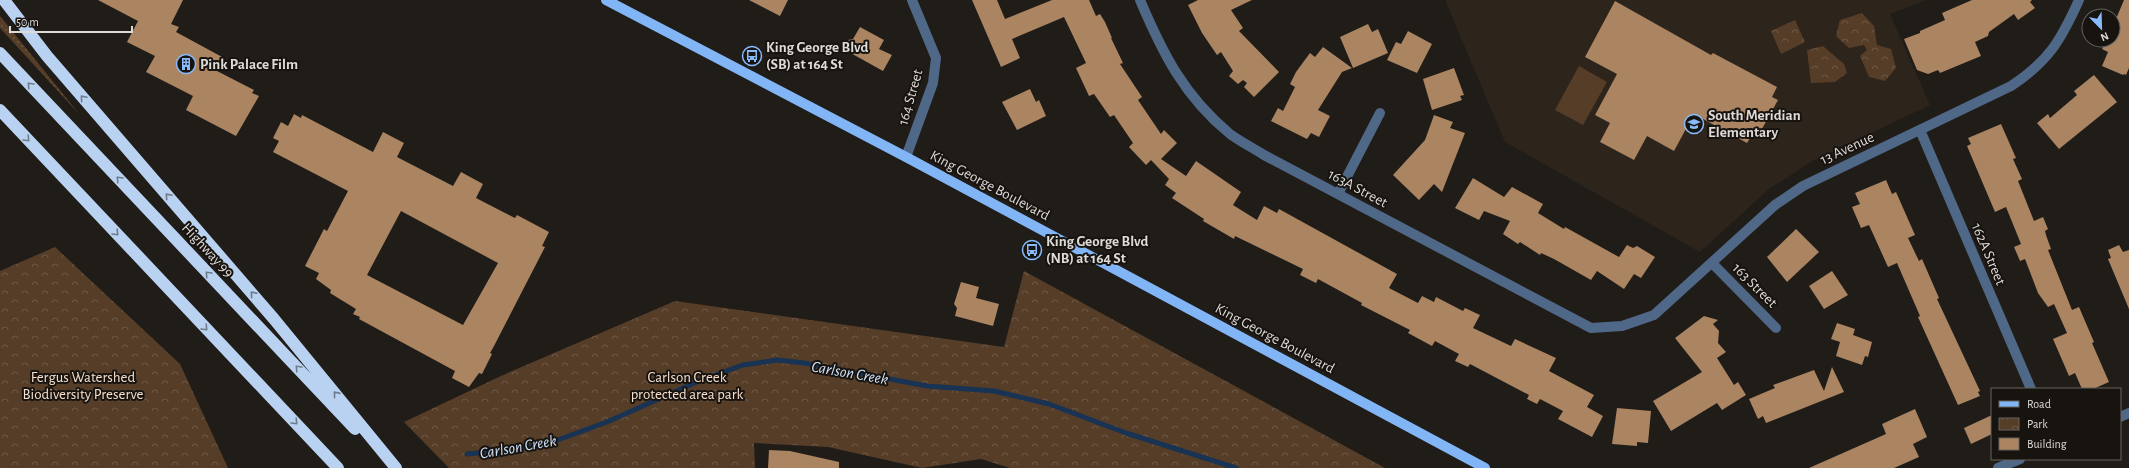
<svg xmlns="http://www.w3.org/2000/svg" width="2129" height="468" font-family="'Alegreya Sans',sans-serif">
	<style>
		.built { fill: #2d241c }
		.grass { fill: url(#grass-dots) }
		.park { fill: url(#park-crowns) }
		.pitch { fill: #563d27 }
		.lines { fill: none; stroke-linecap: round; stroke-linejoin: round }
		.stream { stroke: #183354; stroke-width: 5 }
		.building { fill: #ab8462; fill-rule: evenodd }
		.minor { stroke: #506887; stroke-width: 10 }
		.major { stroke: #81b5f6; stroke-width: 10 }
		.highway { stroke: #bad2f1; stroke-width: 12 }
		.oneway { stroke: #717c8b }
		.labels { text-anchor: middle; stroke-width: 4; stroke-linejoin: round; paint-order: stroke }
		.poi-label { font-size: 15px; font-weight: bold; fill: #dddad8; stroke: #17130f; text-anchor: start }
		.street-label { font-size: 15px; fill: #dddad8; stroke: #17130f }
		.park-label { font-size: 15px; fill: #f8dfcb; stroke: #17130f }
		.water-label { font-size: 16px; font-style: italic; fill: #cfe2fb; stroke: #17130f }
	</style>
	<defs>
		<pattern id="grass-dots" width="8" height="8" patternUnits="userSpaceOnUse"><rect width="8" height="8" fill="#563d27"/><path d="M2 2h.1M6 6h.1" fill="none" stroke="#6e5846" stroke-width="1.8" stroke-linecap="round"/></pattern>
		<pattern id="park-crowns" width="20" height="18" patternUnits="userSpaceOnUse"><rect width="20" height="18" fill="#563d27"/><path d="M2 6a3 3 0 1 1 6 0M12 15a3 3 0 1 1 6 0" fill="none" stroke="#6e5846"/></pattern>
	</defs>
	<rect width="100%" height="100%" fill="#201c18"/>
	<path class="built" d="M1445,0H1926L1890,14L1930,105L1809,163L1769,189L1700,252L1505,142Z"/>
	<path class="grass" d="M0,16L80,115L0,28Z"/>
	<path class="park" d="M1862,13L1874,26L1877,45L1891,49L1896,68L1885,81L1869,77L1860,56L1867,50L1864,45L1849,48L1836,36L1840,20Z
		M1795,20L1805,42L1781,54L1771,31Z
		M1823,46L1844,64L1847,73L1835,82L1811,83L1807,50Z
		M55,247L180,364L228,468H0V271Z
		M1024,271L1385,468H1010L981,459L922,468L828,447L754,443L755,468H449L404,422L503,375L675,301L1004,347Z"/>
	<path class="pitch" d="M1579,66L1607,82L1583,125L1555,110Z"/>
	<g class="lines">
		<path class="stream" d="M467,454L517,449L552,442L607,422L701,380L743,365L777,360L804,363L927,386L994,391L1049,404L1126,433L1236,468"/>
	</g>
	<path class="building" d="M98,0H183L171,24L179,27L176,32L224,58L217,71L254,90L252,93L259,96L236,136L186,110L193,96L146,72L155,56L127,42L138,21Z
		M749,0H788L780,16Z
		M972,0H997L1005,19L1052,0H1089L1096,16L1100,14L1105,22L1112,38H1111L1123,63L1120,64L1142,97L1138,100L1161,134L1164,130L1177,143L1161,159L1186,176L1196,161L1241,192L1233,205L1257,220L1264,206L1277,213L1279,209L1397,274L1389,288L1418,303L1422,296L1434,302L1436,297L1463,311L1465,308L1480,315L1473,328L1511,346L1515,339L1556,358L1549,371L1594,395L1587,407L1603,416L1592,437L1558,419L1563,411L1540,399L1537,404L1527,399L1529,395L1470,364L1468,367L1455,361L1459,354L1435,341L1432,346L1408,333L1410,330L1361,305L1362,303L1318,279L1316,283L1300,275L1303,269L1235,236L1234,239L1203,221L1204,219L1172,198L1176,193L1165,185L1169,179L1151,160L1146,165L1129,147L1133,143L1114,115L1110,117L1094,94L1089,96L1076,68L1086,63L1064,17L1012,39L1020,58L1001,67Z
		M1198,0H1252L1231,10L1243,28L1239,31L1279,72L1254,97L1244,87L1247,83L1243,80L1238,84L1229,76L1233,71L1221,52L1217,55L1202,33L1188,5Z
		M1972,0H2032L2030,2L2035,8L2018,20L2014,14L1989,32L1988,36L1975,42L1981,56L1940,73L1938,70L1928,74L1917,70L1904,39L1920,33V31L1945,20L1942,13Z
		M2124,0H2129V68L2126,75L2124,74L2123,75L2102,66L2108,52L2102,49L2106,40H2113V26Z
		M1615,1L1711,55L1713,53L1777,87L1772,97L1778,100L1758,136L1753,133L1747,143L1694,114L1674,151L1647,136L1634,160L1600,142L1610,123L1595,115L1617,74L1585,57Z
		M1368,24L1372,32L1378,29L1388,53L1353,68L1340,37Z
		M860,27L884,40L879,49L892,55L883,71L847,51L850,45L848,40L853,39Z
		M1408,31L1432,44L1417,73L1387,60L1396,42L1401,44Z
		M1323,47L1352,68L1342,72L1318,110L1330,116L1319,137L1311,133L1307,139L1271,121L1278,108L1283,111L1295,87L1290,84L1296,72L1310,53L1315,57Z
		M1454,68L1464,95L1460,96L1462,100L1432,110L1423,79Z
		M2094,75L2117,102L2059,149L2037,123L2048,114L2050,118L2077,95L2074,91Z
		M1030,89L1036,102L1039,100L1046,116L1017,130L1002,102Z
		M294,114L301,118L302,115L373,152L383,132L404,143L397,157L453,186L461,172L483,184L476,198L515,218L517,215L549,232L542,246L545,247L494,346L490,353L492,354L482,374L479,373L469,387L452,378L455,371L359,319L360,317L353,314L356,309L330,293L331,290L316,279L319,273L305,266L324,229L327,231L348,191L273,152L279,141L273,138L281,122L288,126ZM401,211L498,263L463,325L367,275Z
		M1434,115L1453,122L1450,128L1465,133L1442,192L1434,184L1419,200L1393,175L1425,140Z
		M2001,124L2016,158L2013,159L2022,179L2018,181L2034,221L2043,217L2048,229L2045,231L2046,235L2051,249L2048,250L2072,310L2079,307L2094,342L2092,343L2109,382L2093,389H2082L2075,373L2069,376L2053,339L2067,333L2054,304L2048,307L2038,293L2025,259L2020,261L2014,247L2021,244L2006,207L1995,212L1967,146L1971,144L1968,138Z
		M1473,178L1504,197L1512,187L1543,204L1538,213L1564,229L1565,227L1619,257L1627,245L1633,248L1637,246L1655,257L1641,278L1634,274L1624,289L1597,271L1591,280L1554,259L1541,253L1540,255L1520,242L1518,244L1503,234L1510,221L1484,211L1479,220L1455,208Z
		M1886,180L1892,194L1896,192L1915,235L1908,238L1919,261L1922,259L1939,298L1937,299L1980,391L1978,392L1980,396L1958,405L1918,317L1920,316L1897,263L1888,267L1869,225L1861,228L1852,207L1860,204L1855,193Z
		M1796,229L1819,252L1787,282L1767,257Z
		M2119,245L2123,252L2129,250V309L2108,259L2111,258L2108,250Z
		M1832,271L1848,295L1824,309L1809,286Z
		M961,282L979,287L976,298L999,304L993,326L955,316L957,308L954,304Z
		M1704,316L1718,320L1713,324L1719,331L1718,343L1726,352L1717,358L1734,385L1738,382L1746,395L1722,410L1717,403L1671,431L1653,401L1702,372L1675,338Z
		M1837,323L1855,329L1853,335L1872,342L1868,357L1865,356L1862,365L1836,356L1840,342L1831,339Z
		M1832,367L1844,392L1766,423L1763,416L1758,419L1749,399L1775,388L1773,385L1814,370L1824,391Z
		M1617,408L1651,411L1648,443L1637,442V446L1612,444Z
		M1915,409L1927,437L1913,444L1919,457L1894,468H1809L1886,434L1882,424Z
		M1992,415V434L1971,444L1964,428Z
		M769,450L790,451L839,462V468H768Z"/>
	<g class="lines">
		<path class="minor" d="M1140,0C1163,54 1184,96 1230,134C1241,142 1253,148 1264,155L1591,328L1622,326L1654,315L1775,205L1803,186L2011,86C2049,61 2061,40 2079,0
			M1920,130L2031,389
			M906,157L933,83L936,58L912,0
			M1338,194L1380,113
			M1712,263L1776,328
			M2120,417L2129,413
			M1998,468L2020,459"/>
		<path class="major" d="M606,0L906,157L1485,468"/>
		<path class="highway" d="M4,0L47,56L274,319L396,468
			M0,53L355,429
			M0,110L338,468"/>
	</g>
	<defs><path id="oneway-chevron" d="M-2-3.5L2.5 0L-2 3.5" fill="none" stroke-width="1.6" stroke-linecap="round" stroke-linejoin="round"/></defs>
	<g class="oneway">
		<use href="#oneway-chevron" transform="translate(30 85) rotate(-133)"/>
		<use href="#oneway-chevron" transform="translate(83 98) rotate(-131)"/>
		<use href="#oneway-chevron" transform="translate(27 139) rotate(47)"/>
		<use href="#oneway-chevron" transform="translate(119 179) rotate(-133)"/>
		<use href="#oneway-chevron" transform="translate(168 196) rotate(-131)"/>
		<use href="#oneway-chevron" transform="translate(116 233) rotate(47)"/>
		<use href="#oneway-chevron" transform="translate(208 274) rotate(-133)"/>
		<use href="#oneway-chevron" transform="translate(253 294) rotate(-131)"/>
		<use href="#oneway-chevron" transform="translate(205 328) rotate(47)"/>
		<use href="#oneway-chevron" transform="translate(298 368) rotate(-133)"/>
		<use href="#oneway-chevron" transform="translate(336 394) rotate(-129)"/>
		<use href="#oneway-chevron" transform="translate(295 422) rotate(47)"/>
	</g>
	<defs>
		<g id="bus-ring" transform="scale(1)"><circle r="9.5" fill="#17130f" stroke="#87bbfb" stroke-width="1.5"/><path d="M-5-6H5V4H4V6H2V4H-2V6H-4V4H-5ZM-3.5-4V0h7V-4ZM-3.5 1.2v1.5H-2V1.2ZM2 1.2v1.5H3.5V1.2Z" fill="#87bbfb"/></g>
		<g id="building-ring" transform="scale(1)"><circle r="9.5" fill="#17130f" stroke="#87bbfb" stroke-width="1.5"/><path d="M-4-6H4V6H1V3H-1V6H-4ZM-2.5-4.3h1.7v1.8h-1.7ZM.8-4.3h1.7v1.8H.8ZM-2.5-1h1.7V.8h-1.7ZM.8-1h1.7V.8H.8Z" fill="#87bbfb"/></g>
		<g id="school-ring" transform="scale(1)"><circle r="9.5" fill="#17130f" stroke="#87bbfb" stroke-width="1.5"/><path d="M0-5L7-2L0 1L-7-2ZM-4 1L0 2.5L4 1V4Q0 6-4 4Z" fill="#87bbfb"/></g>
	</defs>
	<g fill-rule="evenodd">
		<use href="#bus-ring" x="752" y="56"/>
		<use href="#building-ring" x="186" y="64"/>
		<use href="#school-ring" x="1694" y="124"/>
		<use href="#bus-ring" x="1032" y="250"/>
	</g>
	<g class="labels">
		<g class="poi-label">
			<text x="766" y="52">King George Blvd<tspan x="766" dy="17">(SB) at 164 St</tspan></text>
			<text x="200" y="69">Pink Palace Film</text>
			<text x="1708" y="120">South Meridian<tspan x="1708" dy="17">Elementary</tspan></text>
			<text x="1046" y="246">King George Blvd<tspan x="1046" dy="17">(NB) at 164 St</tspan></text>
		</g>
		<g class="street-label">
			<text transform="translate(910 97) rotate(-74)" y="5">164 Street</text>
			<text transform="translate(1847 148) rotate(-25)" y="5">13 Avenue</text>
			<text transform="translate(990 185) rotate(28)" y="5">King George Boulevard</text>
			<text transform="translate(1358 188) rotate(28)" y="5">163A Street</text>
			<text transform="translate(208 250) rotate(47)" y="5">Highway 99</text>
			<text transform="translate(1989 254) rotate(67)" y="5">162A Street</text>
			<text transform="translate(1755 285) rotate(45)" y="5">163 Street</text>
			<text transform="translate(1275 338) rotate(28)" y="5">King George Boulevard</text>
		</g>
		<g class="park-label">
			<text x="83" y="382">Fergus Watershed<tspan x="83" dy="17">Biodiversity Preserve</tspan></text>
			<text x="687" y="382">Carlson Creek<tspan x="687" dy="17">protected area park</tspan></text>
		</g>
		<g class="water-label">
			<text transform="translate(850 372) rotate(10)" y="6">Carlson Creek</text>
			<text transform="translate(518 446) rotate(-10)" y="6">Carlson Creek</text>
		</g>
	</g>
	<rect x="1991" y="388" width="130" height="72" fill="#17130f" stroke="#66635f"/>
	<rect x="1999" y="401" width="20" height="6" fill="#81b5f6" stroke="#66635f"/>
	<text x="2027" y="408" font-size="12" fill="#dddad8">Road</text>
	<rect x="1999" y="418" width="20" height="12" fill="url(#park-crowns)" stroke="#66635f"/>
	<text x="2027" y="428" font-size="12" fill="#dddad8">Park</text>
	<rect x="1999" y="438" width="20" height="12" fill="#ab8462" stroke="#66635f"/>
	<text x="2027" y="448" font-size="12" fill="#dddad8">Building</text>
	<g transform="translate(2101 28) rotate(157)"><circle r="19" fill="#17130f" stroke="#66635f"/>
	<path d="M0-3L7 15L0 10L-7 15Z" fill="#87bbfb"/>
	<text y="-6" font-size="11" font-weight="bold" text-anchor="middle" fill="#dddad8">N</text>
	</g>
	<path d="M10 26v6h122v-6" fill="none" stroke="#dddad8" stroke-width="2"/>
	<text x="16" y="26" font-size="12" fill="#dddad8" stroke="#17130f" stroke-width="3" paint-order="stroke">50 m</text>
</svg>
